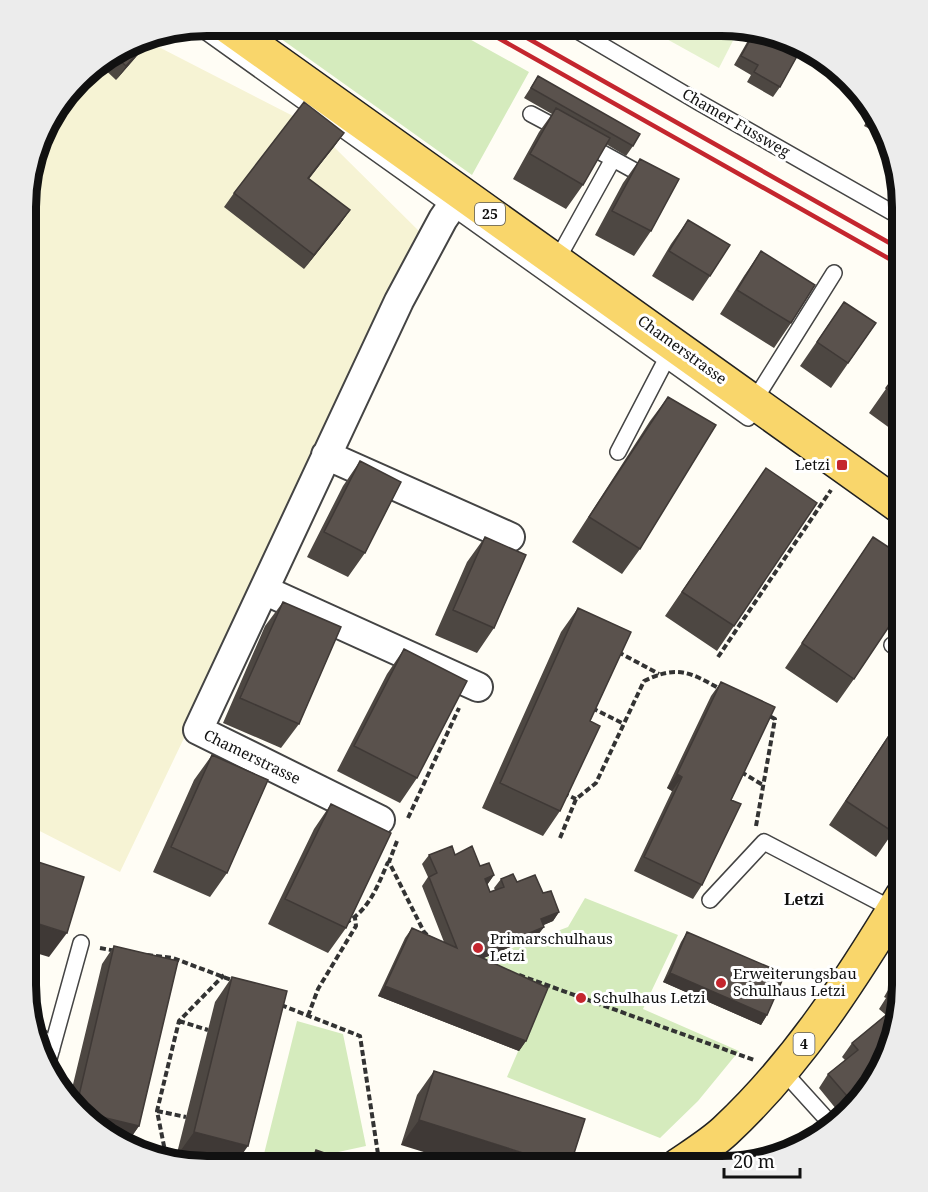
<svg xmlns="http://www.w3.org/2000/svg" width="928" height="1192" font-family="'Noto Serif',serif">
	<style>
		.farmland { fill: #f6f3d4 }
		.green { fill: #d5ebbd }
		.pitch { fill: #e6f2cf }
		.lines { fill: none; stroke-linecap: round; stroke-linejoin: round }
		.service-casing { stroke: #444; stroke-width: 18 }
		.minor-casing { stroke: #444; stroke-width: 32 }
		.primary-casing { stroke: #222; stroke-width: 36 }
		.path { stroke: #333; stroke-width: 4; stroke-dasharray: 6 3; stroke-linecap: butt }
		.service { stroke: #fff; stroke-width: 15 }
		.minor { stroke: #fff; stroke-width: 28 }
		.primary { stroke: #f9d66b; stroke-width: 33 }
		.rail { stroke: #c4262e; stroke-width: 4.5 }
		.wall { fill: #4d4742 }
		.shaded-wall { fill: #3f3936 }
		.building { fill: #5a524d; stroke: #3f3936; stroke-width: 1.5 }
		.poi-dot { fill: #c4262e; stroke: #fff; stroke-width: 2 }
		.labels { text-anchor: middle; stroke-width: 6; stroke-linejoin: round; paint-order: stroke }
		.shield { fill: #fff; stroke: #585858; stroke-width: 1.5 }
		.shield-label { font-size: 14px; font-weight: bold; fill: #111 }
		.street-label { font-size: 15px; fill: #111; stroke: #fff }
		.poi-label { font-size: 15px; fill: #111; stroke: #fff; text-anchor: start }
		.neighbourhood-label { font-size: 16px; font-weight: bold; fill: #111; stroke: #fff }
		.rim { fill: none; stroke: #111; stroke-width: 8 }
	</style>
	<rect width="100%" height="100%" fill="#fffdf5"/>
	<path class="farmland" d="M149,42L295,117L298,192L334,147L424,236L120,872L26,824L27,183L50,117L88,70L99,64L116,79Z"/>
	<path class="green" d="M263,26H446L529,72L472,175Z
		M585,898L678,935L643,1009L739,1051L698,1101L660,1138L507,1077L541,998L469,964L568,927Z
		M297,1021L343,1034L366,1146L278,1165L262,1162Z"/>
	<path class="pitch" d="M645,27H740L719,68Z"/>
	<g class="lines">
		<g class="service-casing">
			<path id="service" d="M199,27L748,418
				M571,27L700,103L902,218
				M531,114L563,131
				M584,143L646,177
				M557,260L613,159
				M754,401L834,273
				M618,452L670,352
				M892,645L902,652
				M710,900L764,842L894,910
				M39,1035L52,1049
				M47,1066L81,943
				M783,1071L831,1124"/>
		</g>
		<g class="minor-casing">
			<path id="minor" d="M326,455L510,537
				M264,590L478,687
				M380,820L198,730L399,301L443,219L461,193"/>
		</g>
		<g class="primary-casing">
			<path id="primary" d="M227,26L902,508
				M677,1166C693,1155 711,1144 725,1131C798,1063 851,980 902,896"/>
		</g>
		<path class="path" d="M618,652L659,674
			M718,657L831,490
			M592,708L624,724
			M741,772L763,785
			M563,793L576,799
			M408,818L459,708
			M756,826L775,719L766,714
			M560,838L576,799L596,783L644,681C677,665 690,672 720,689
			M397,841L389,862L424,932L430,938
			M345,923C369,911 378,885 388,862
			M100,948L116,951
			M147,955L173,958L234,981
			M519,975L754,1060
			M281,1005L360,1036L378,1154L417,1166
			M308,1016L318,989L356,926L355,918
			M179,1021L208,1030
			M157,1111L186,1117
			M166,1156L157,1111L179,1021L224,975
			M337,1160L378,1154
			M296,1166L312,1164"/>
		<use href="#service" class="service"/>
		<use href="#minor" class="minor"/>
		<use href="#primary" class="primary"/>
		<path class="rail" d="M477,26L902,266
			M506,26L902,250"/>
	</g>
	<path class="wall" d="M754,30L801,49L780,87L773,97L747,82L751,75L734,65Z
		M155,34L149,42L116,80L99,64L148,35Z
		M538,76L633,146L626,156L606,144L583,185L566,209L513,179L539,132L552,114L524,98Z
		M872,110L878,117L884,136L864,126Z
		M344,133L309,179L350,210L340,224L304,269L224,207L234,193Z
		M640,159L651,231L634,256L595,235L623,183Z
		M688,220L710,276L693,301L652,276L671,244Z
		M761,251L791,323L774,348L720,314L744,276Z
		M844,302L876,323L831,388L800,366Z
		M902,366V437L869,413Z
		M668,397L640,549L622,574L572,542L650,421Z
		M360,461L365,553L348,577L307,557L343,486Z
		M766,468L734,626L717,651L665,616Z
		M485,537L494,628L477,653L435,635L467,562Z
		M873,537L854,679L837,703L785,668Z
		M283,602L299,724L281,748L223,723L265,626Z
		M578,608L590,721L560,811L543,836L482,808L561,632Z
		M404,649L417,778L400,803L337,771L387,674Z
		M721,682L731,800L702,885L693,899L634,871L672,791L667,788L711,696Z
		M902,715V819L876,857L829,825Z
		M212,755L227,873L210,897L153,872L194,780Z
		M331,804L346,928L328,953L268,924L314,829Z
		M429,855H455L480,866L494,875L487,885L490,892L495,890L494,888L501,879L517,882L543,893L559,912L553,921L543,925L544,927L537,936L484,958L526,1041L519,1051L378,996L405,938L412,928L444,942L422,886L428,877L422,864Z
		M687,932L767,1015L761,1025L663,982L681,942Z
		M114,946L139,1126L127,1143L107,1136L70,1097L102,964Z
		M902,966V996L872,1085L841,1115L819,1088L828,1074L845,1060L842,1057L852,1043L886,1015L879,1009L886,998L884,997Z
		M232,977L234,1166H214L176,1157L215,1002Z
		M434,1071L585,1119L401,1145L417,1095Z
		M316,1150L361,1166H305Z"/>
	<path class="shaded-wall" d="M154,34H155L149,42L116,80L126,66Z
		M344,133L334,147L298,192L308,178Z
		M350,210L340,224L304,269L314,255Z
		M677,774L682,777L672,791L667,788Z
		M494,875L487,885L485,879Z
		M559,912L553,921L535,929L541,919Z
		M26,920L67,933L49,957L26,950Z
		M544,927L537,936L469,964L476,955Z
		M670,973L767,1015L761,1025L663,982Z
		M385,986L526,1041L519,1051L378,996Z
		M85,1113L139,1126L127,1143L107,1136Z
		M419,1120L564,1166H469L401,1145Z
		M194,1132L248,1146L234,1166H214L176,1157Z"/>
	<path class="building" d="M755,31L801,49L780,87L754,72L758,65L741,56Z
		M154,34L126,66L114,55L148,35Z
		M538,76L640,134L633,146L531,88Z
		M304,102L344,133L308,178L350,210L314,255L234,193Z
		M556,108L610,138L583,185L530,154Z
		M640,159L679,179L651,231L612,211Z
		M688,220L730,245L710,276L669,251Z
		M761,251L815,285L791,323L737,290Z
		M844,302L876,323L848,363L817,342Z
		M902,366V400L886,388Z
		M668,397L716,425L640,549L589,517Z
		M360,461L401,482L365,553L324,532Z
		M766,468L817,503L734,626L682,592Z
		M485,537L526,555L494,628L453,610Z
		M873,537L902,556V607L854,679L802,643Z
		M283,602L341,627L299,724L240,698Z
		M578,608L631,632L590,721L600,726L560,811L500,783Z
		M404,649L467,681L417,778L354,746Z
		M721,682L775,707L731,800L741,804L702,885L644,857L682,777L677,774Z
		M902,716V819L893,832L846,801Z
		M212,755L268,780L227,873L171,847Z
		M331,804L391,833L346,928L285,899Z
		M452,846L455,855L472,846L480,866L489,863L494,875L485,879L490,892L504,887L501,879L513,874L517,882L535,875L543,893L551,891L559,912L541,919L544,927L476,955L548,988L526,1041L385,986L412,928L457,948L429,877L437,873L429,855Z
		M26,858L84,877L67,933L26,920Z
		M687,932L785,974L767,1015L670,973Z
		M114,946L178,961L139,1126L85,1113L77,1104Z
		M902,969V996L899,1005L889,995L896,984L894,983Z
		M232,977L287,991L248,1146L194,1132Z
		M891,1011L895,1016L882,1056L876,1061L879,1064L872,1085L853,1103L828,1074L858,1050L852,1043Z
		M434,1071L585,1119L570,1166H564L419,1120Z
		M804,1136L807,1144L770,1155Z
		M316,1150L361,1166H311Z"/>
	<g class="poi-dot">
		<rect x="836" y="459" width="12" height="12" rx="3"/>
		<circle cx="478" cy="948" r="6"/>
		<circle cx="721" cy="983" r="6"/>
		<circle cx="581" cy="998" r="6"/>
	</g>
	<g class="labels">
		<g class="shield">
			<rect x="475" y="203" width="30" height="22" rx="4.5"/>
			<rect x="793.5" y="1033" width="21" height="22" rx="4.5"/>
		</g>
		<g class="shield-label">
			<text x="490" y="219">25</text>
			<text x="804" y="1049">4</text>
		</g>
		<g class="street-label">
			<text transform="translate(736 123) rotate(30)" y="5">Chamer Fussweg</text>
			<text transform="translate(682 350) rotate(36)" y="5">Chamerstrasse</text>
			<text transform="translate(252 757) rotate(26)" y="5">Chamerstrasse</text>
		</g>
		<g class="poi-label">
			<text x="830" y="470" text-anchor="end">Letzi</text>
			<text x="490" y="944">Primarschulhaus<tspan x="490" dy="17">Letzi</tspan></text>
			<text x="733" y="979">Erweiterungsbau<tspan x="733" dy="17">Schulhaus Letzi</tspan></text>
			<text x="593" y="1003">Schulhaus Letzi</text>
		</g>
		<g class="neighbourhood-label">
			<text x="804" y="905">Letzi</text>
		</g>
	</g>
	<path d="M0 0H928V1192H0ZM207 36H721A171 171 0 0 1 892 207V985A171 171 0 0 1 721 1156H207A171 171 0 0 1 36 985V207A171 171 0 0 1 207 36Z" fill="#ececec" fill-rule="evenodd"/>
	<path class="rim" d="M207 36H721A171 171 0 0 1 892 207V985A171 171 0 0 1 721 1156H207A171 171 0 0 1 36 985V207A171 171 0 0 1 207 36Z"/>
	<path d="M724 1168v9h76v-9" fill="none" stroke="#111111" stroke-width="3"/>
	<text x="733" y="1168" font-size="18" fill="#111111" stroke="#ffffff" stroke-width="4.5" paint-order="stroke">20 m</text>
</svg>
